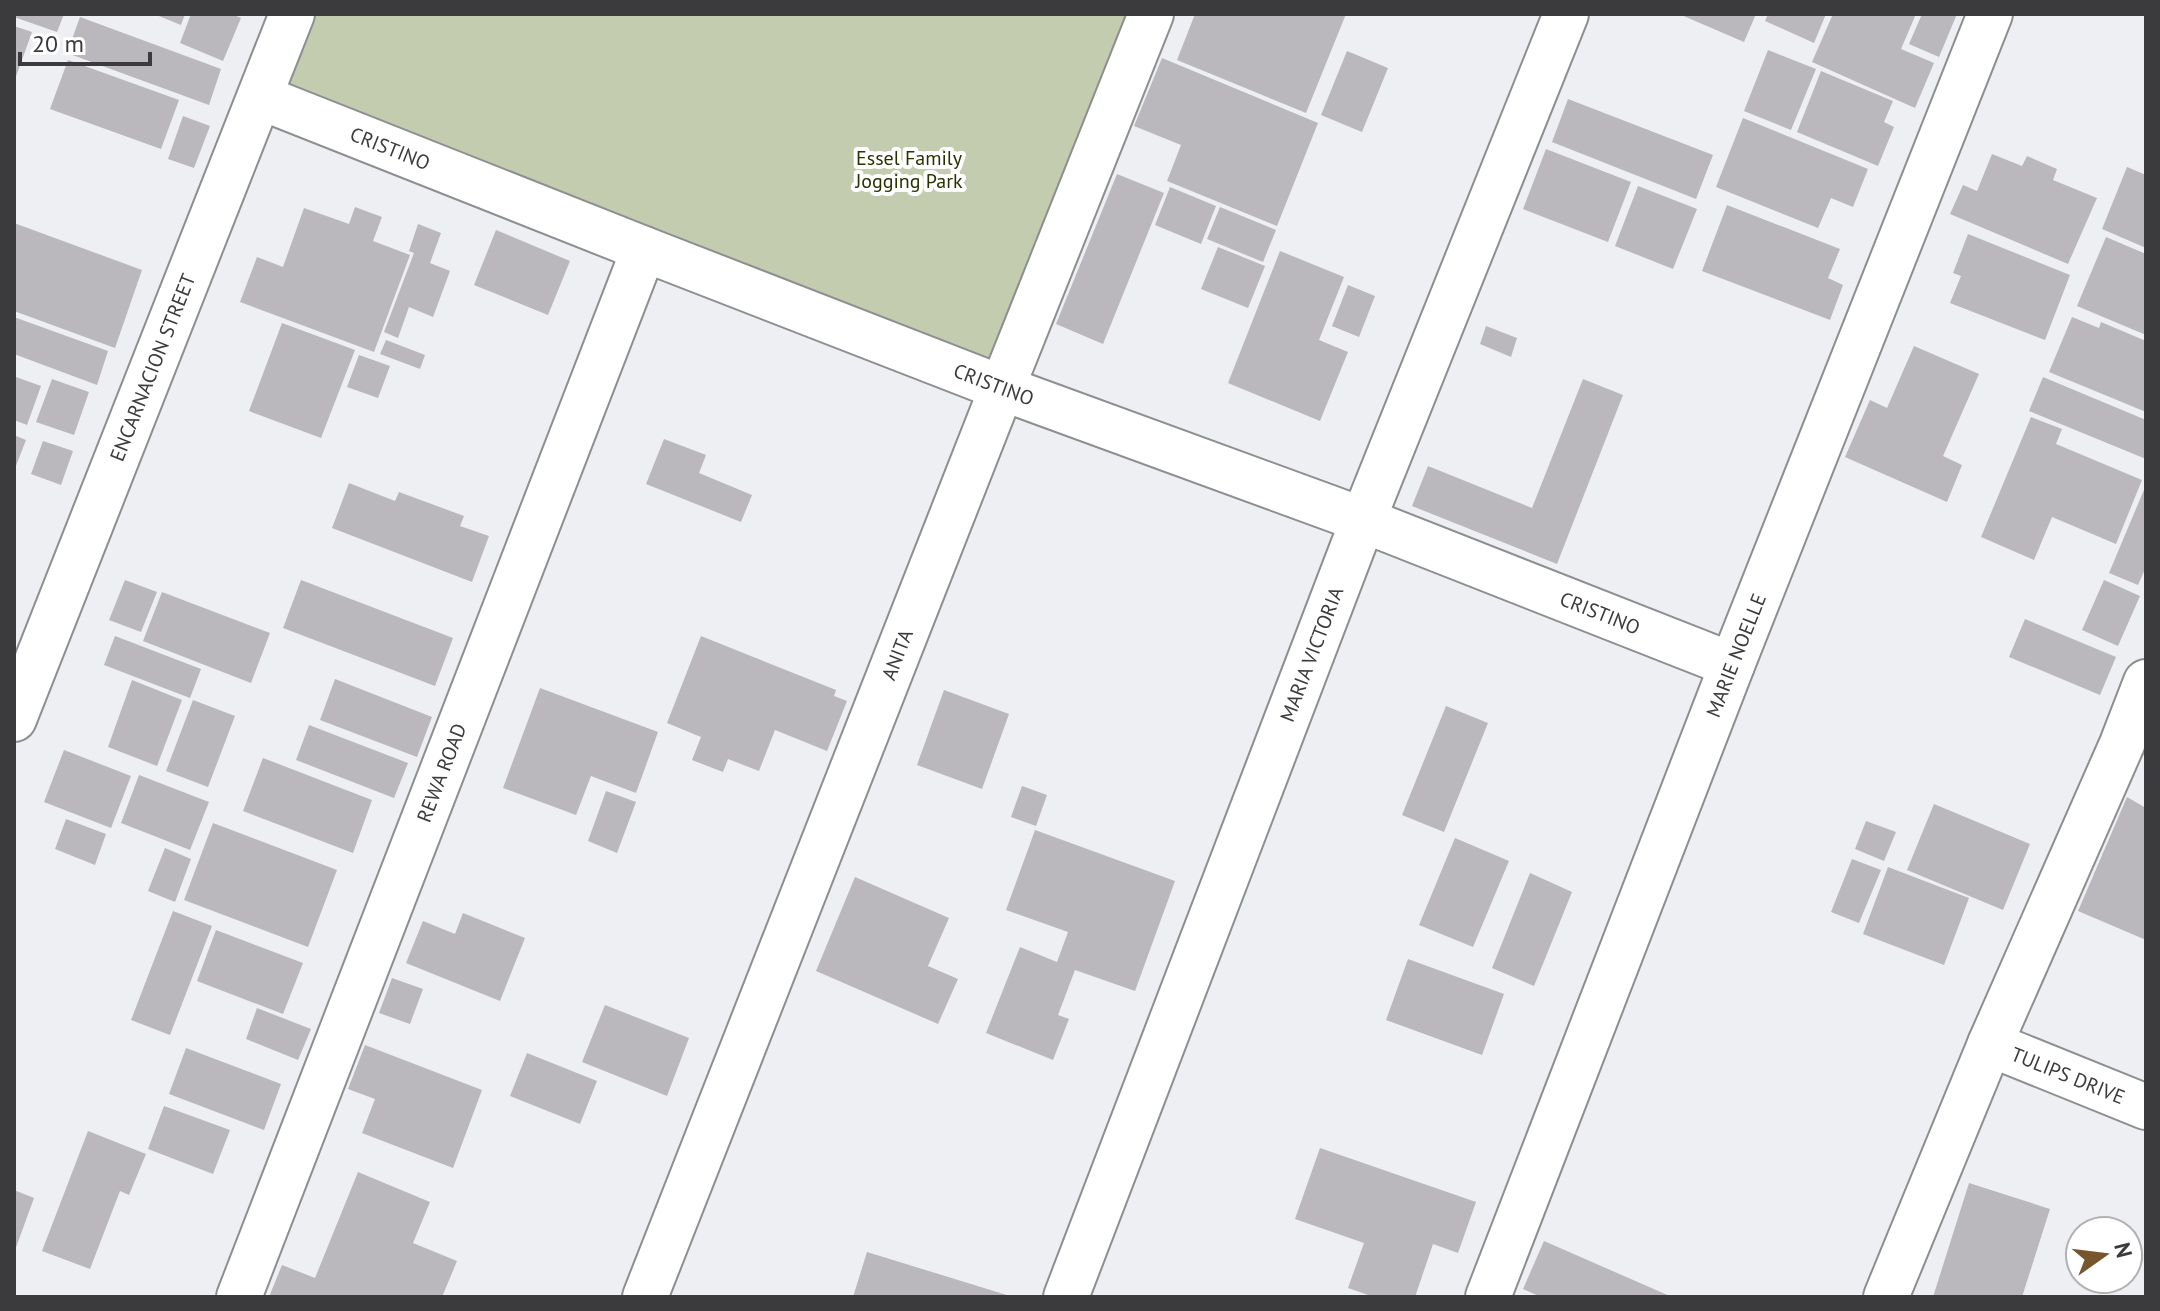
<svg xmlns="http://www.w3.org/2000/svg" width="2160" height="1311" font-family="'PT Sans',sans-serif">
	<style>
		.green { fill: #c3ccae }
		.building { fill: #bab8bc }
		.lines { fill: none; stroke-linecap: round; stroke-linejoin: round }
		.street-casing { stroke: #8c8e91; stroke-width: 48 }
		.street { stroke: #fff; stroke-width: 44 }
		.labels { text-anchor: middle; stroke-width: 8; stroke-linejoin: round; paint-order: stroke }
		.street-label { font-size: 20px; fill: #3b3b3d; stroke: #fff }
		.park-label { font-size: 20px; fill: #283100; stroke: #fff }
	</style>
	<rect width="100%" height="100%" fill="#edeff3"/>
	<path class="green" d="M307,14H1141L997,372L279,83Z"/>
	<path class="building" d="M14,14H64L57,32L14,17Z
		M154,14H185L181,25Z
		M191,14H232L241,18L223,61L180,43Z
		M1195,14H1346L1306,113L1177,60Z
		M1679,14H1756L1744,42Z
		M1768,14H1826L1814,43L1765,21Z
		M1833,14H1916L1901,49L1934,63L1915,108L1812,62Z
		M1922,14H1957L1939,57L1909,44Z
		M80,17L221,69L209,105L67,53Z
		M14,26L32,32L14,82Z
		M1768,50L1816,69L1791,130L1744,111Z
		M1347,51L1388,68L1362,132L1321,115Z
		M1162,58L1318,123L1277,226L1167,181L1181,145L1134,126Z
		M68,60L179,100L161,149L50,109Z
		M1821,71L1893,101L1884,122L1894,127L1878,166L1797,132Z
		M1568,99L1713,155L1696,199L1552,142Z
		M183,116L210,126L194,168L168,159Z
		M1743,118L1868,169L1853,207L1831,198L1818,228L1716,187Z
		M1546,149L1631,182L1608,242L1523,209Z
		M1992,154L2022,166L2027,156L2057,169L2053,180L2097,198L2068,264L1950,214L1963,185L1977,191Z
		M2127,167L2146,175V248L2102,229Z
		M1117,174L1164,193L1103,344L1056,324Z
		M1638,186L1697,209L1673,269L1615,246Z
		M1170,187L1216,206L1201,244L1155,225Z
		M1727,205L1840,249L1828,278L1843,285L1830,320L1702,271Z
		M355,207L382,217L373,241L410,255L374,352L240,302L257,257L283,267L304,208L349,224Z
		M1220,207L1276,230L1263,262L1207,239Z
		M14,223L142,270L115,348L14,311Z
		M418,224L441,233L430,263L450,271L433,317L409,307L398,338L384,332L414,253L409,251Z
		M496,230L570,261L548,315L474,285Z
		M1968,234L2070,275L2045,340L1950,303L1961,276L1953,273Z
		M2106,237L2146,254V335L2077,306Z
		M1218,247L1265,266L1248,308L1201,289Z
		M1280,251L1344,277L1319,340L1348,352L1320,421L1228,383Z
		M1348,285L1375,296L1359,337L1332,326Z
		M14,317L108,351L97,385L14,354Z
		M2072,317L2099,328L2101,322L2146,341V412L2049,372Z
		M282,323L355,350L321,438L249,411Z
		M1486,326L1517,338L1511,357L1480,344Z
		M386,340L425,355L420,369L380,354Z
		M1914,346L1979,374L1943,456L1962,465L1947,502L1845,457L1870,400L1887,408Z
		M359,355L390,366L378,398L347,387Z
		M16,377L41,386L27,425L14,420V382Z
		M2043,377L2146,420V459L2029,411Z
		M52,379L89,392L74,435L36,422Z
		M1583,379L1623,395L1557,564L1412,506L1428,466L1532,508Z
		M2031,417L2062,429L2056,444L2142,480L2116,544L2052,517L2034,560L1981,537Z
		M14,435L26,440L14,471Z
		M664,439L706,455L699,473L752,495L741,522L646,484Z
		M43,441L73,451L61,485L31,474Z
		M349,483L395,501L399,492L464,516L460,526L489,536L472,582L332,528Z
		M2146,485V567L2138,585L2109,573Z
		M125,580L157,592L141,632L109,620Z
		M301,580L453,638L435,686L283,628Z
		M2104,580L2140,596L2118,646L2082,630Z
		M162,592L270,633L251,683L143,641Z
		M2025,619L2116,657L2100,695L2009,657Z
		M115,636L201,669L190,698L104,665Z
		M701,636L836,690L834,696L847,701L827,751L775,730L759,771L728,759L723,772L692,760L701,737L667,723Z
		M335,679L432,717L417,757L320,720Z
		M132,680L182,700L157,766L108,747Z
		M540,688L658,732L636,793L591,776L576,815L503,788Z
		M944,690L1009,714L982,789L917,765Z
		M193,700L235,716L208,787L166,771Z
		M1446,706L1488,723L1444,832L1402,815Z
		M309,725L408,763L394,798L296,760Z
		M64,750L131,776L111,828L44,802Z
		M263,758L372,800L353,853L243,811Z
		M139,775L209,802L190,850L121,823Z
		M1022,786L1047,795L1036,826L1011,817Z
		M606,791L636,802L617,853L588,841Z
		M2127,797L2146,808V940L2078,911Z
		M1934,804L2030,844L2003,910L1907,870Z
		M66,819L106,834L95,865L55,849Z
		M1866,821L1896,832L1884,861L1855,849Z
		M213,823L337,870L308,947L184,900Z
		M1035,830L1175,881L1135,991L1075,970L1058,1015L1069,1019L1053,1060L986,1033L1020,947L1057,962L1068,932L1006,910Z
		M1455,838L1509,861L1473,947L1419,925Z
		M165,848L191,859L175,902L148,891Z
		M1852,859L1881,870L1859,923L1831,912Z
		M1888,867L1969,898L1944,965L1863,934Z
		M1530,873L1572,892L1534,986L1492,968Z
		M855,877L949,918L928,966L958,979L938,1024L816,971Z
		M173,911L212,926L170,1035L131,1020Z
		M463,913L525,938L500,1001L406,963L423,921L455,934Z
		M216,930L303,963L283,1014L197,981Z
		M1408,959L1504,994L1482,1055L1386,1020Z
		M392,978L423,989L410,1024L379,1013Z
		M605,1005L689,1038L667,1096L582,1062Z
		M257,1008L311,1029L298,1060L246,1039Z
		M365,1045L482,1090L453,1168L362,1133L375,1099L348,1089Z
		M186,1048L281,1084L264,1130L169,1094Z
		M527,1053L597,1081L580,1124L510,1096Z
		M164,1106L230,1130L213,1174L148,1149Z
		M88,1131L146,1154L129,1195L120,1191L90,1269L42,1251Z
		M1320,1148L1476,1202L1458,1253L1433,1244L1415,1297H1374L1348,1288L1364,1243L1295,1219Z
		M358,1172L430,1202L413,1243L457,1261L442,1297H269L282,1265L315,1278Z
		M1969,1183L2050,1209L2022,1297H1933Z
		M14,1190L34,1198L14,1253Z
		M1544,1241L1672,1297H1541L1523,1289Z
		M867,1252L1010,1296V1297H853Z"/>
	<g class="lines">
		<g class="street-casing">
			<g id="street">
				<path id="s1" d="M260,97L644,249L1002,388L1363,520L1732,665"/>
				<path id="s2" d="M14,719L292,14"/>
				<path id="s3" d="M1990,1044L2146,1107"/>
				<path id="s4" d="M239,1297L644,249"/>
				<path id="s5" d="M645,1297L1002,388L1151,14"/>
				<path id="s6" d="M1066,1297L1363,520L1566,14"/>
				<path id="s7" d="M1488,1297L1732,665L1990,14"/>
				<path d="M1886,1297L1990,1044L2122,744L2146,682"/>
			</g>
		</g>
		<use href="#street" class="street"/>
	</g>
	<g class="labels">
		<g class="street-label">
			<text dy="7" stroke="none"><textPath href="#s1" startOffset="140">CRISTINO</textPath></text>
			<text dy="7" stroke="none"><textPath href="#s2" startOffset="378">ENCARNACION STREET</textPath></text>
			<text dy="7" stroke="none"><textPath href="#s1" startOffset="788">CRISTINO</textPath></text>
			<text dy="7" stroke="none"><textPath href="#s1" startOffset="1436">CRISTINO</textPath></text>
			<text dy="7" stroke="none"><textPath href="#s6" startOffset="688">MARIA VICTORIA</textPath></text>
			<text dy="7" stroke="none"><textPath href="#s7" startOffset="688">MARIE NOELLE</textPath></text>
			<text dy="7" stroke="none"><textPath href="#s5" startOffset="690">ANITA</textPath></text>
			<text dy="7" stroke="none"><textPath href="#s4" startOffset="562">REWA ROAD</textPath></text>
			<text dy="7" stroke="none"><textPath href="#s3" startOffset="84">TULIPS DRIVE</textPath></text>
		</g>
		<g class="park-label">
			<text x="909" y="165">Essel Family<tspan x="909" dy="23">Jogging Park</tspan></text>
		</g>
	</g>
	<rect width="2160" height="1311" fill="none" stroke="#3b3b3d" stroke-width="32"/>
	<g transform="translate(2104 1255) rotate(76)"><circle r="38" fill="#ffffff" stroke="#b1b1b1" stroke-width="2"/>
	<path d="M0-6L14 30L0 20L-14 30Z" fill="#77562d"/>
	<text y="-12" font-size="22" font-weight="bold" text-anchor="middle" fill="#3b3b3d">N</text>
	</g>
	<path d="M20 52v12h130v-12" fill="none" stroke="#3b3b3d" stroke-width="4"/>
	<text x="32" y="52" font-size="24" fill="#3b3b3d" stroke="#ffffff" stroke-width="6" paint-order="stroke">20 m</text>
</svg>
